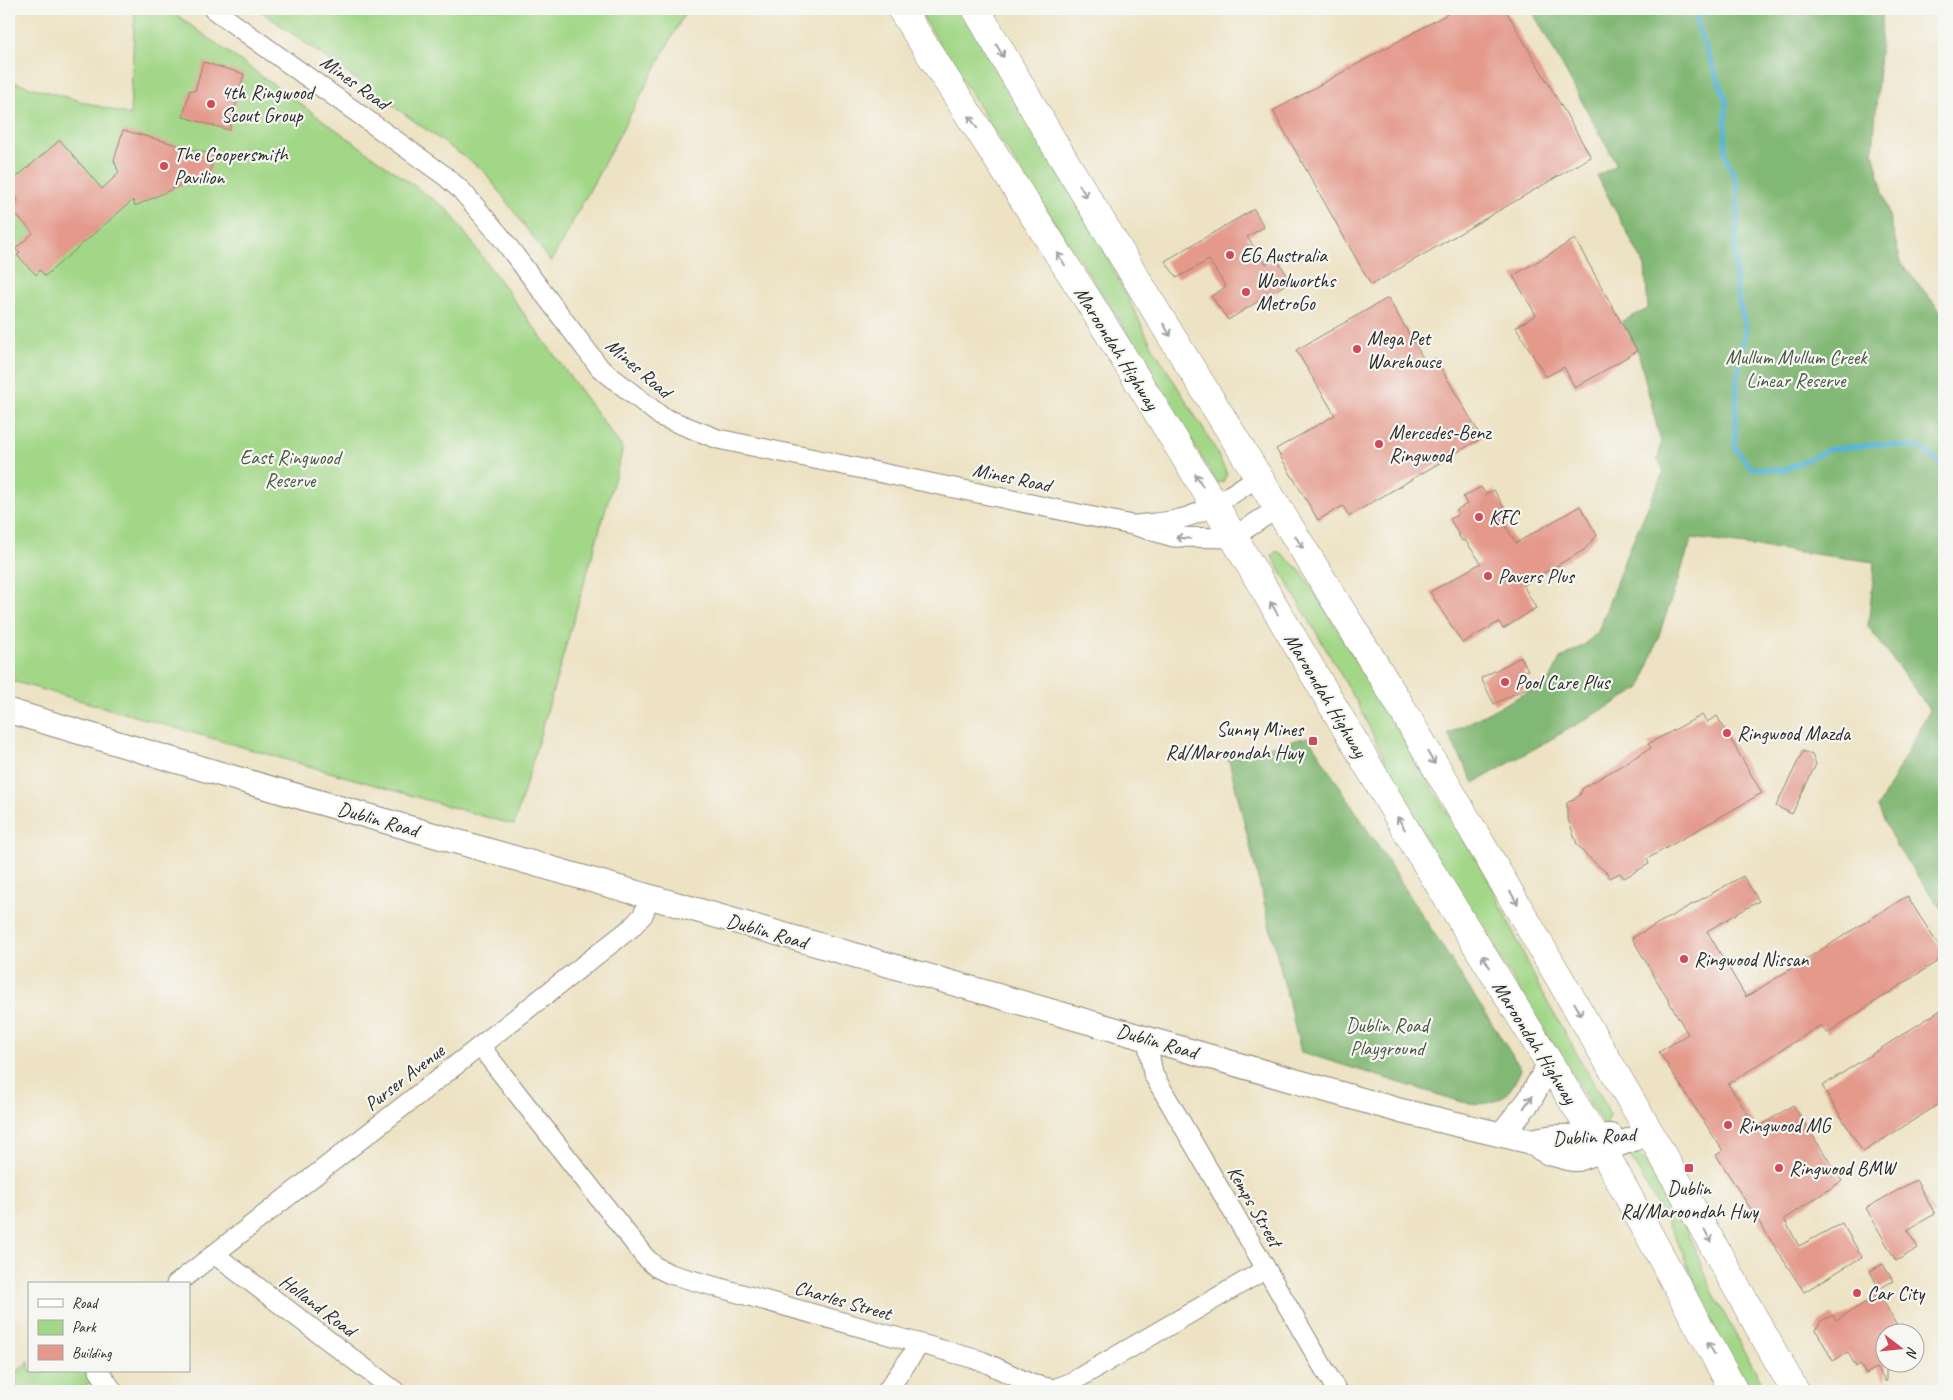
<svg xmlns="http://www.w3.org/2000/svg" width="1953" height="1400" font-family="Caveat,sans-serif">
	<style>
		.green { fill: #a3d788; stroke: #67815a }
		.forest { fill: #82b874; stroke: #567250 }
		.lines { fill: none; stroke-linecap: round; stroke-linejoin: round }
		.stream { stroke: #59b4d7; stroke-width: 5 }
		.building { fill: #e4998b }
		.minor-casing { stroke: #8c8677; stroke-width: 21 }
		.major-casing { stroke: #8c8677; stroke-width: 26 }
		.highway-casing { stroke: #8c8677; stroke-width: 29 }
		.minor { stroke: #fff; stroke-width: 19 }
		.major { stroke: #fff; stroke-width: 24 }
		.highway { stroke: #fff; stroke-width: 28 }
		.oneway { stroke: #a0a0a0 }
		.poi-dot { fill: #d1495b; stroke: #f6f6f2; stroke-width: 2 }
		.labels { text-anchor: middle; stroke-width: 4.5; stroke-linejoin: round; paint-order: stroke }
		.street-label { font-size: 20px; fill: #2b2b2b; stroke: #f6f6f2 }
		.poi-label { font-size: 20px; fill: #2b2b2b; stroke: #f6f6f2; text-anchor: start }
		.park-label { font-size: 20px; fill: #495642; stroke: #f6f6f2 }
	</style>
	<rect width="100%" height="100%" fill="#f6f6f2"/>
	<filter id="ink" filterUnits="userSpaceOnUse"><feTurbulence type="fractalNoise" baseFrequency=".02" numOctaves="2"/><feDisplacementMap in="SourceGraphic" scale="10" xChannelSelector="R" yChannelSelector="G"/><feConvolveMatrix kernelMatrix="1 2 1 2 8 2 1 2 1" color-interpolation-filters="sRGB"/></filter>
	<filter id="wash" filterUnits="userSpaceOnUse"><feTurbulence type="fractalNoise" baseFrequency=".0096" numOctaves="4" result="noise"/><feDisplacementMap in="SourceGraphic" scale="20" xChannelSelector="R" yChannelSelector="G"/><feGaussianBlur stdDeviation="1.12" result="paint"/><feColorMatrix in="noise" values="0 0 0 0 0 0 0 0 0 0 0 0 0 0 0 0 0 1.4 0 .05"/><feComposite in="paint" operator="in"/></filter>
	<g filter="url(#wash)">
		<rect width="100%" height="100%" fill="#ede2c3"/>
		<path class="green" d="M135,9H168L448,210L623,449L514,825L9,680V81L130,115Z
			M258,9H687L551,262L484,171Z
			M918,9H962L1104,250L1150,342L1213,445L1227,474L1223,482L1217,483L1120,321L988,121Z
			M1277,551L1285,556L1304,575L1490,883L1541,991L1606,1105L1609,1115L1606,1129L1416,824L1359,706L1273,558L1272,555Z
			M1631,1149C1669,1172 1697,1260 1717,1300C1733,1331 1750,1361 1767,1391H1749L1710,1319L1677,1240L1629,1154Z
			M29,1362V1371H85L92,1381L79,1391H9V1378Z"/>
		<path class="forest" d="M1531,9H1883L1873,152L1901,263L1944,315V913L1896,846L1878,807L1930,710L1868,626L1875,562L1692,538L1641,688L1474,783L1448,734L1550,680L1560,659L1584,645L1598,632L1626,556L1664,471L1658,460L1661,443L1638,351L1622,321L1648,309L1645,266L1597,176L1617,165Z
			M1308,737L1521,1069C1508,1101 1495,1107 1462,1102L1301,1052L1228,757Z"/>
		<g class="lines">
			<path class="stream" d="M1696,9L1698,28L1726,100L1725,154L1737,183L1738,219L1735,244L1737,294L1746,328L1737,378L1735,448L1751,468L1784,470L1831,449L1879,444L1921,448L1944,466"/>
		</g>
		<g id="blocks">
			<path class="building" d="M1456,9H1505L1591,157L1371,285L1273,111Z
				M203,62L244,74L229,130L183,117L190,90L195,91Z
				M123,130L214,155L210,172L135,206L133,200L45,276L40,270L36,275L17,255L20,253L15,249L33,233L14,212L18,201L13,189L16,186L12,181L60,140L102,189L119,173L114,160Z
				M1254,209L1264,227L1247,237L1266,264L1276,258L1291,281L1228,320L1211,296L1226,287L1209,260L1177,278L1165,261Z
				M1575,239L1637,351L1575,388L1564,367L1546,377L1516,327L1536,315L1513,276Z
				M1388,298L1426,363L1435,358L1482,438L1349,516L1343,506L1318,520L1276,449L1335,415L1296,350Z
				M1481,487L1486,494L1494,490L1508,515L1501,519L1516,543L1580,506L1597,535L1584,550L1523,585L1536,608L1503,629L1499,622L1462,643L1430,592L1481,563L1465,540L1462,541L1450,519L1459,514L1456,510L1467,504L1463,497Z
				M1521,657L1528,670L1523,672L1530,686L1494,704L1481,678Z
				M1702,715L1707,722L1717,716L1762,793L1647,859L1649,864L1624,878L1620,873L1610,878L1607,873L1585,854L1577,844L1567,816V803L1580,795L1583,788L1651,748L1648,744Z
				M1803,751L1812,755L1816,764L1792,814L1776,806Z
				M1743,876L1759,901L1707,931L1746,997L1907,896L1944,954V957L1827,1033L1821,1025L1728,1084L1757,1128L1793,1105L1842,1181L1784,1219L1799,1246L1842,1223L1862,1257L1804,1292L1716,1155L1723,1151L1659,1052L1688,1034L1632,938Z
				M1944,1008V1101L1863,1152L1822,1086Z
				M1916,1180L1935,1214L1907,1230L1918,1248L1896,1261L1866,1208Z
				M1883,1264L1893,1281L1879,1289L1870,1271Z
				M1880,1294L1900,1332H1886V1382L1876,1368L1866,1374L1860,1364L1856,1367L1848,1352L1833,1361L1816,1330L1821,1321L1833,1315L1836,1320Z"/>
		</g>
	</g>
	<g filter="url(#ink)">
		<use href="#blocks" fill-opacity="0" stroke="#8c8677" stroke-width="1"/>
		<g class="lines">
			<g class="minor-casing">
				<path id="minor" d="M213,9L445,176L462,191L501,237L600,368L662,417L718,439L1132,525L1173,537L1232,538L1278,508
					M1136,525C1150,523 1165,523 1179,519C1208,513 1234,492 1258,477
					M1147,1039L1153,1074L1337,1391
					M480,1046L645,1257L656,1267L670,1274L982,1361L1031,1384L1054,1389L1070,1383L1266,1269
					M214,1254L395,1391
					M176,1284L631,928L643,915L650,897
					M99,1371L113,1391
					M887,1391L919,1345"/>
			</g>
			<g class="major-casing">
				<path id="major" d="M9,711L224,775L1309,1085L1401,1111L1528,1141L1549,1153L1572,1159H1578L1650,1133
					M1501,1135L1529,1101L1549,1065
					M1528,1141L1554,1137L1611,1136"/>
			</g>
			<g class="highway-casing">
				<path id="highway" d="M901,9L1088,300L1214,504L1416,847L1603,1150L1734,1391
					M976,9L1052,140L1170,334L1398,702L1650,1133L1795,1391"/>
			</g>
			<use href="#minor" class="minor"/>
			<use href="#major" class="major"/>
			<use href="#highway" class="highway"/>
		</g>
		<defs><path id="oneway-shaft" d="M-6 0H5M1.5-3L5.5 0L1.5 3" fill="none" stroke-width="1.6" stroke-linecap="round" stroke-linejoin="round" transform="scale(1.25)"/></defs>
		<g class="oneway">
			<use href="#oneway-shaft" transform="translate(1000 51) rotate(60)"/>
			<use href="#oneway-shaft" transform="translate(973 122) rotate(-123)"/>
			<use href="#oneway-shaft" transform="translate(1083 191) rotate(59)"/>
			<use href="#oneway-shaft" transform="translate(1061 259) rotate(-123)"/>
			<use href="#oneway-shaft" transform="translate(1167 330) rotate(59)"/>
			<use href="#oneway-shaft" transform="translate(1199 480) rotate(-121)"/>
			<use href="#oneway-shaft" transform="translate(1183 538) rotate(-175)"/>
			<use href="#oneway-shaft" transform="translate(1299 542) rotate(58)"/>
			<use href="#oneway-shaft" transform="translate(1274 608) rotate(-121)"/>
			<use href="#oneway-shaft" transform="translate(1431 758) rotate(59)"/>
			<use href="#oneway-shaft" transform="translate(1401 823) rotate(-121)"/>
			<use href="#oneway-shaft" transform="translate(1514 898) rotate(59)"/>
			<use href="#oneway-shaft" transform="translate(1486 961) rotate(-121)"/>
			<use href="#oneway-shaft" transform="translate(1578 1009) rotate(60)"/>
			<use href="#oneway-shaft" transform="translate(1528 1102) rotate(-55)"/>
			<use href="#oneway-shaft" transform="translate(1708 1236) rotate(61)"/>
			<use href="#oneway-shaft" transform="translate(1711 1348) rotate(-118)"/>
		</g>
	</g>
	<g class="poi-dot">
		<circle cx="211" cy="104" r="5"/>
		<circle cx="164" cy="166" r="5"/>
		<circle cx="1230" cy="255" r="5"/>
		<circle cx="1246" cy="292" r="5"/>
		<circle cx="1357" cy="349" r="5"/>
		<circle cx="1379" cy="444" r="5"/>
		<circle cx="1479" cy="517" r="5"/>
		<circle cx="1488" cy="576" r="5"/>
		<circle cx="1505" cy="682" r="5"/>
		<circle cx="1727" cy="733" r="5"/>
		<rect x="1308" y="736" width="10" height="10" rx="2.5"/>
		<circle cx="1684" cy="959" r="5"/>
		<circle cx="1728" cy="1125" r="5"/>
		<rect x="1684" y="1163" width="10" height="10" rx="2.5"/>
		<circle cx="1779" cy="1168" r="5"/>
		<circle cx="1857" cy="1293" r="5"/>
	</g>
	<g class="labels">
		<g class="street-label">
			<text transform="translate(355 82) rotate(36)" y="7">Mines Road</text>
			<text transform="translate(1117 348) rotate(58)" y="7">Maroondah Highway</text>
			<text transform="translate(639 368) rotate(41)" y="7">Mines Road</text>
			<text transform="translate(1012 477) rotate(12)" y="7">Mines Road</text>
			<text transform="translate(1326 695) rotate(59)" y="7">Maroondah Highway</text>
			<text transform="translate(378 819) rotate(16)" y="7">Dublin Road</text>
			<text transform="translate(767 931) rotate(16)" y="7">Dublin Road</text>
			<text transform="translate(1157 1041) rotate(16)" y="7">Dublin Road</text>
			<text transform="translate(1535 1042) rotate(58)" y="7">Maroondah Highway</text>
			<text transform="translate(404 1077) rotate(-38)" y="7">Purser Avenue</text>
			<text transform="translate(1594 1136) rotate(-3)" y="7">Dublin Road</text>
			<text transform="translate(1255 1206) rotate(60)" y="7">Kemps Street</text>
			<text transform="translate(843 1300) rotate(16)" y="7">Charles Street</text>
			<text transform="translate(318 1305) rotate(37)" y="7">Holland Road</text>
		</g>
		<g class="poi-label">
			<text x="221" y="99">4th Ringwood<tspan x="221" dy="23">Scout Group</tspan></text>
			<text x="174" y="161">The Coopersmith<tspan x="174" dy="23">Pavilion</tspan></text>
			<text x="1240" y="262">EG Australia</text>
			<text x="1256" y="287">Woolworths<tspan x="1256" dy="23">MetroGo</tspan></text>
			<text x="1367" y="345">Mega Pet<tspan x="1367" dy="23">Warehouse</tspan></text>
			<text x="1389" y="439">Mercedes-Benz<tspan x="1389" dy="23">Ringwood</tspan></text>
			<text x="1489" y="524">KFC</text>
			<text x="1498" y="583">Pavers Plus</text>
			<text x="1515" y="689">Pool Care Plus</text>
			<text x="1303" y="736" text-anchor="end">Sunny Mines<tspan x="1303" dy="23">Rd/Maroondah Hwy</tspan></text>
			<text x="1737" y="740">Ringwood Mazda</text>
			<text x="1694" y="966">Ringwood Nissan</text>
			<text x="1738" y="1132">Ringwood MG</text>
			<text x="1789" y="1175">Ringwood BMW</text>
			<text x="1689" y="1195" text-anchor="middle">Dublin<tspan x="1689" dy="23">Rd/Maroondah Hwy</tspan></text>
			<text x="1867" y="1300">Car City</text>
		</g>
		<g class="park-label">
			<text x="1796" y="364">Mullum Mullum Creek<tspan x="1796" dy="23">Linear Reserve</tspan></text>
			<text x="290" y="464">East Ringwood<tspan x="290" dy="23">Reserve</tspan></text>
			<text x="1387" y="1032">Dublin Road<tspan x="1387" dy="23">Playground</tspan></text>
		</g>
	</g>
	<rect width="1953" height="1400" fill="none" stroke="#f6f6f2" stroke-width="30"/>
	<rect x="28" y="1282" width="162" height="90" fill="#f6f6f2" stroke="#a5a5a2"/>
	<rect x="38" y="1299" width="25" height="8" fill="#ffffff" stroke="#a5a5a2"/>
	<text x="72" y="1308" font-size="15" fill="#2b2b2b">Road</text>
	<rect x="38" y="1320" width="25" height="15" fill="#a3d788" stroke="#a5a5a2"/>
	<text x="72" y="1332" font-size="15" fill="#2b2b2b">Park</text>
	<rect x="38" y="1345" width="25" height="15" fill="#e4998b" stroke="#a5a5a2"/>
	<text x="72" y="1358" font-size="15" fill="#2b2b2b">Building</text>
	<g transform="translate(1900 1348) rotate(106)"><circle r="24" fill="#f6f6f2" stroke="#a5a5a2"/>
	<path d="M0-4L9 19L0 12L-9 19Z" fill="#d1495b"/>
	<text y="-8" font-size="14" font-weight="bold" text-anchor="middle" fill="#2b2b2b">N</text>
	</g>
</svg>
